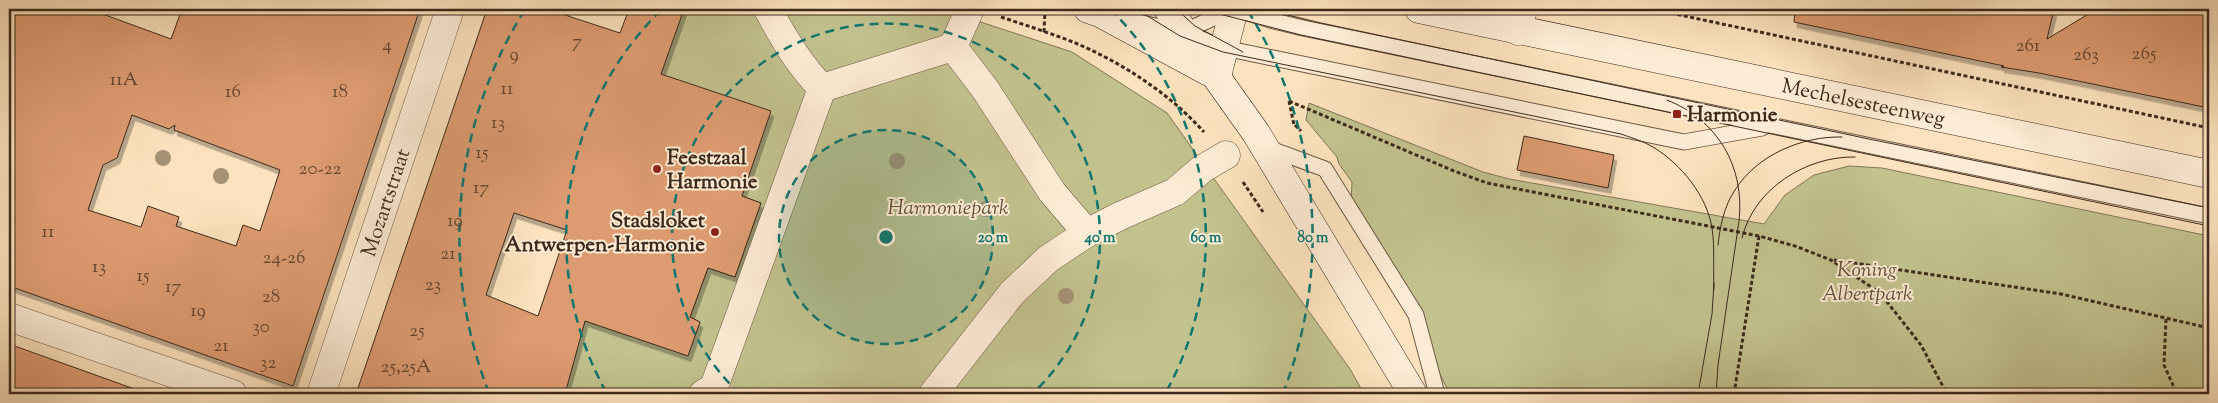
<svg xmlns="http://www.w3.org/2000/svg" width="2218" height="403" font-family="'Sorts Mill Goudy',serif">
	<style>
		.green { fill: #c2c28f; stroke: #807656 }
		.building { fill: #dd9b71; stroke: #3d2a1c; fill-rule: evenodd; filter: url(#shadow) }
		.lines { fill: none; stroke-linecap: round; stroke-linejoin: round }
		.lane-casing { stroke: #6d5844; stroke-width: 17 }
		.street-casing { stroke: #6d5844; stroke-width: 29 }
		.secondary-casing { stroke: #3d2a1c; stroke-width: 29 }
		.path { stroke: #3d2a1c; stroke-width: 3; stroke-dasharray: 4 2.5; stroke-linecap: butt }
		.lane { stroke: #fdecd5; stroke-width: 15 }
		.street { stroke: #fdecd5; stroke-width: 28 }
		.secondary { stroke: #fdecd5; stroke-width: 28 }
		.tram { stroke: #3d2a1c; stroke-width: 1 }
		.tree { fill: #a59275 }
		.ring { fill: none; stroke: #0f766e; stroke-width: 2.5; stroke-dasharray: 9 6 }
		.poi-dot { fill: #8f2418; stroke: #fdecd5; stroke-width: 2 }
		.labels { text-anchor: middle; stroke-width: 4; stroke-linejoin: round; paint-order: stroke }
		.number-label { font-size: 19px; fill: #654631 }
		.street-label { font-size: 21px; fill: #3d2a1c; stroke: #fdecd5 }
		.poi-label { font-size: 21px; font-weight: bold; fill: #3d2a1c; stroke: #fdecd5; text-anchor: start }
		.park-label { font-size: 21px; font-style: italic; fill: #5e5039; stroke: #fdecd5 }
		.centre { fill: #0f766e; stroke: #fdecd5; stroke-width: 2.5 }
		.ring-label { font-size: 15px; text-anchor: middle; font-weight: bold; fill: #0f766e; stroke: #fdecd5; stroke-width: 4; stroke-linejoin: round; paint-order: stroke }
	</style>
	<defs>
		<filter id="shadow"><feDropShadow dx="3" dy="5.5" stdDeviation="0" flood-color="#0004"/></filter>
	</defs>
	<rect width="100%" height="100%" fill="#fce2be"/>
	<filter id="stains"><feTurbulence type="fractalNoise" baseFrequency=".004" numOctaves="4"/><feColorMatrix values="0 0 0 0 .2 0 0 0 0 .09 0 0 0 0 .02 0 0 0 .5 -.17"/></filter>
	<radialGradient id="worn" r=".72"><stop offset=".6" stop-color="#630" stop-opacity="0"/><stop offset="1" stop-color="#630" stop-opacity=".3"/></radialGradient>
	<path class="green" d="M684,9H941L1072,52L1167,113L1350,369L1364,394H559L585,321L688,355L700,322L690,317L708,268L735,277L761,203L733,193L660,76Z
		M1309,103L1483,172L1509,179L1764,224L1785,195L1814,175L1849,166L1882,168L2209,236V394H1450L1351,202L1352,182L1339,164L1337,157L1306,120Z"/>
	<path class="building" d="M9,9H89L171,39L182,9H420L293,386L9,286ZM132,115L169,129L175,125L174,130L280,170L260,231L243,225L236,246L176,226L179,217L148,206L141,227L88,210L103,165L117,158Z
		M487,9H567L565,15L620,33L629,9H684L661,74L771,111L742,196L761,203L735,277L708,268L690,317L700,322L688,356L585,321L565,394H356ZM514,213L567,230L538,316L486,295Z
		M1795,9H2054L2047,39L2095,10L2114,15V10L2137,15L2138,9H2209V108L2039,73L2001,67L2004,66L1794,22Z
		M1524,136L1614,155L1608,188L1517,170Z
		M9,344L140,391L139,394H9Z"/>
	<g class="lines">
		<g class="lane-casing">
			<path id="lane" d="M1236,9L1270,20L1303,28L2209,216
				M1133,21L1183,32L1224,48L1684,142L1762,128
				M1183,32L1233,9
				M1265,147L1325,169L1416,315L1437,394"/>
		</g>
		<g class="street-casing">
			<g id="street">
				<path d="M768,9C783,38 799,65 822,88"/>
				<path d="M970,9L953,47L985,89L1052,192L1087,233"/>
				<path d="M1518,31L1523,9"/>
				<path d="M822,88L953,47"/>
				<path d="M9,317L233,394"/>
				<path id="s1" d="M321,394L450,9"/>
				<path d="M703,394L714,387L822,88"/>
				<path d="M933,394L1012,293L1048,259L1087,233L1120,216L1175,192L1202,169L1226,155"/>
			</g>
		</g>
		<g class="secondary-casing">
			<g id="secondary">
				<path d="M1088,9L1100,13L1209,72"/>
				<path d="M1168,9L1256,133L1413,394"/>
				<path id="s2" d="M1419,9L2209,174"/>
				<path d="M1217,76L1234,9"/>
			</g>
		</g>
		<path class="path" d="M1652,9L2209,128
			M1001,17C1025,25 1050,33 1073,42C1121,62 1169,93 1204,132
			M1044,32L1045,9
			M1289,101L1454,171L1487,183L1759,236L1795,246L1831,260L1880,293L1921,345L1947,394
			M1289,101L1294,125
			M1295,125L1301,131
			M1243,182L1263,212
			M1834,260L2061,294L2209,328
			M2166,319L2164,365L2177,394
			M1734,394L1759,236"/>
		<use href="#lane" class="lane"/>
		<use href="#street" class="street"/>
		<use href="#secondary" class="secondary"/>
		<path class="tram" d="M1136,9L1180,36L1223,52L1621,134C1632,138 1643,141 1653,147C1681,164 1707,196 1712,228C1715,248 1713,269 1714,289
			M1176,9L1195,26L1243,52
			M1200,9L1301,35L2209,226
			M1263,9L1321,23L1869,139L2209,208
			M1667,100C1718,120 1745,167 1739,221L1718,365L1716,394
			M1742,238C1754,188 1807,156 1855,157
			M1718,245C1720,227 1724,206 1735,190C1757,155 1802,136 1842,137
			M1698,394L1712,314L1714,283"/>
	</g>
	<g class="tree">
		<circle cx="163" cy="158" r="8"/>
		<circle cx="897" cy="161" r="8"/>
		<circle cx="221" cy="176" r="8"/>
		<circle cx="986" cy="209" r="8"/>
		<circle cx="1066" cy="296" r="8"/>
	</g>
	<circle cx="886" cy="237" r="107" fill="#0f766e" fill-opacity=".12"/>
	<g class="ring">
		<circle cx="886" cy="237" r="107"/>
		<path d="M740 394A214 214 0 1 1 1032 394"/>
		<path d="M606 392A320 320 0 0 1 662 9M1110 9A320 320 0 0 1 1166 392"/>
		<path d="M489 393A427 427 0 0 1 524 11M1248 11A427 427 0 0 1 1283 393"/>
	</g>
	<g class="poi-dot">
		<rect x="1672" y="109" width="10" height="10" rx="2.5"/>
		<circle cx="657" cy="169" r="5"/>
		<circle cx="715" cy="232" r="5"/>
	</g>
	<g class="labels">
		<g class="number-label">
			<text x="577" y="47">7</text>
			<text x="387" y="50">4</text>
			<text x="2028" y="51">261</text>
			<text x="2144" y="59">265</text>
			<text x="514" y="60">9</text>
			<text x="2086" y="60">263</text>
			<text x="124" y="85">11A</text>
			<text x="507" y="94">11</text>
			<text x="233" y="97">16</text>
			<text x="340" y="97">18</text>
			<text x="498" y="128">13</text>
			<text x="482" y="158">15</text>
			<text x="320" y="174">20-22</text>
			<text x="481" y="193">17</text>
			<text x="455" y="226">19</text>
			<text x="48" y="237">11</text>
			<text x="448" y="259">21</text>
			<text x="284" y="263">24-26</text>
			<text x="99" y="272">13</text>
			<text x="143" y="281">15</text>
			<text x="433" y="290">23</text>
			<text x="173" y="292">17</text>
			<text x="271" y="302">28</text>
			<text x="198" y="316">19</text>
			<text x="261" y="332">30</text>
			<text x="417" y="336">25</text>
			<text x="221" y="351">21</text>
			<text x="268" y="368">32</text>
			<text x="406" y="372">25,25A</text>
		</g>
		<g class="street-label">
			<text dy="7" stroke="none"><textPath href="#s2" startOffset="454">Mechelsesteenweg</textPath></text>
			<text dy="7" stroke="none"><textPath href="#s1" startOffset="202">Mozartstraat</textPath></text>
		</g>
		<g class="poi-label">
			<text x="1687" y="121">Harmonie</text>
			<text x="667" y="164">Feestzaal<tspan x="667" dy="24">Harmonie</tspan></text>
			<text x="705" y="227" text-anchor="end">Stadsloket<tspan x="705" dy="24">Antwerpen-Harmonie</tspan></text>
		</g>
		<g class="park-label">
			<text x="948" y="214">Harmoniepark</text>
			<text x="1867" y="276">Koning<tspan x="1867" dy="24">Albertpark</tspan></text>
		</g>
	</g>
	<circle cx="886" cy="237" r="8" class="centre"/>
	<g class="ring-label">
		<text x="993" y="242">20 m</text>
		<text x="1100" y="242">40 m</text>
		<text x="1206" y="242">60 m</text>
		<text x="1313" y="242">80 m</text>
	</g>
	<rect width="2218" height="403" fill="none" stroke="#fce2be" stroke-width="30"/>
	<rect x="10" y="10" width="2198" height="383" fill="none" stroke="#3d2a1c" stroke-width="2.5"/>
	<rect x="15" y="15" width="2188" height="373" fill="none" stroke="#3d2a1c"/>
	<rect width="100%" height="100%" filter="url(#stains)"/>
	<rect width="100%" height="100%" fill="url(#worn)"/>
</svg>
